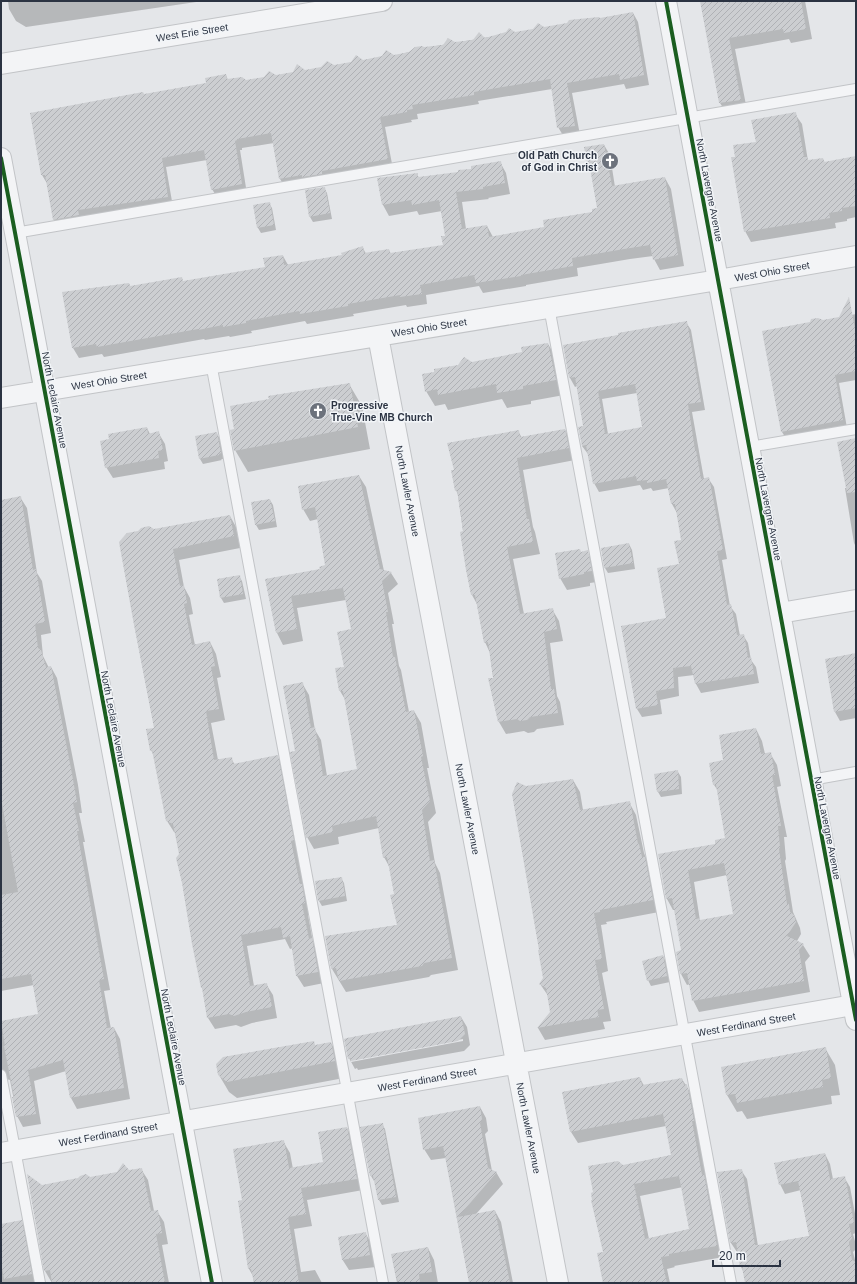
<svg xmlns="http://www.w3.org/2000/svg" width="857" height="1284" font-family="Arial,sans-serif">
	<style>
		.shadow { fill: #0003; fill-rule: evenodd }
		.building { fill: url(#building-hatch); fill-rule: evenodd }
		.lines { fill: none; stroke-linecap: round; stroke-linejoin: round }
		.service-casing { stroke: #c2c4c7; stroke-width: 12 }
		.minor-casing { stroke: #c2c4c7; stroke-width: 22 }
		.service { stroke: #f3f4f6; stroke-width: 10 }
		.minor { stroke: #f3f4f6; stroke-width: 20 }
		.cycleway-casing { stroke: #f2f5f8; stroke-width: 6 }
		.cycleway { stroke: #1b5e20; stroke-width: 4 }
		.labels { text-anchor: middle; stroke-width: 3; stroke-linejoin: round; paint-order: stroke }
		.street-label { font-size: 10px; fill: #2b3342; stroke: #f2f5f8 }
		.poi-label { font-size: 10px; font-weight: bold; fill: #2b3342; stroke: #f2f5f8; text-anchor: end }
	</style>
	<defs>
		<pattern id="building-hatch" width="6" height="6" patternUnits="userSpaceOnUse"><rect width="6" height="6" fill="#ccced1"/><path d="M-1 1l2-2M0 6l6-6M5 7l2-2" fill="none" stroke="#afb1b5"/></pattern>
	</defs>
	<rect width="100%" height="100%" fill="#e4e6e9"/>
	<path class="shadow" d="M8,1H203L26,27L16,21L9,9Z
		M706,1H805L812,39L791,43L789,39L735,49L747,110L727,114L720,103L702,2Z
		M633,13L638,22L649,85L626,89L624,84L572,93L580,135L564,137L558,127L552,89L478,101L479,104L417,114L418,119L411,120L412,122L385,127L393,169L286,188L280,179L274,143L242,148V150H240L247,194L218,199L212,189L207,160L166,167L173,207L60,229L54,220L48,185L42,175L144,95L207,84L226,75L228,80L246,81L394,56L424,48Z
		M795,114L802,124L808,161L823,159L825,163L856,158V217L847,219V221L835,223L836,228L751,242L745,231L736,158Z
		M604,145L610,155L615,187L665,178L671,189L684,266L660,270L654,259L653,256L630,259L577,268L578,276L526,285V286L483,293L479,286L426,295L427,304L407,307L406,305L353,314L354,316L307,324L305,321L251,331L252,333L230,337L229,336L205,340L204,339L104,357L102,354L79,358L73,348L63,293L129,284L131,287L184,282L266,268L283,256L288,265L343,256L363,248L366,254L389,250L391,254L444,246L446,236L442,211L419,215L417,211L389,216L383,205L378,179L417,174L419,178L460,173L500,162L506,173L510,194L488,198L489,199L462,202L466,229L487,226L493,237L545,228L593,213L598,209L592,174L589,168Z
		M324,188L327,193L332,219L313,222L310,217Z
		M269,203L272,208L276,230L261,233L258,228Z
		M856,314V380L839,383L847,428L787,440L782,432L823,321Z
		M686,322L691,330L705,410L692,412L700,457L704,479L708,478L714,487L727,559L722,560L730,606L736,614L740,636L743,635L748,643L751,660L756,667L759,683L701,693L696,684L694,675L678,677L679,696L660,700L662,714L642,717L637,709L667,619L680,565L682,540L677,513L672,504L669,488L653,491L651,488L643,490L640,485L599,492L594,483L588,454L582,446L584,427L577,386L575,387L570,378L564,346ZM637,393L643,428L608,434L602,399Z
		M548,344L557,359L564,395L531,401V404L507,408L502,399L448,410L445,404L435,406L426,391L471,363L523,353Z
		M349,384L362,406L370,449L248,472L235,450Z
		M147,428L150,434L158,432L165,444L168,461L164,462L165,469L113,478L106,467Z
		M565,430L572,442L575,460L523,470L533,527L535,532L540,554L513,559L524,614L552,609L559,621L563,641L550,643L557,696L560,702L564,725L537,729L534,732L528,733L524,731L506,734L499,722L490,653L485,642L477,604L472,595L458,495L456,490L518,431L522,438Z
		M217,434L220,439L224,459H221L222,460L203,464L200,459L196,437Z
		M856,440V547L854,543L845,488H847Z
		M359,476L366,487L384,571L391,573L398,584L388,593L394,624H392L399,666L401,670L409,712L414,711L421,723L429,768H427L436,813L428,822L435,863L440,873L458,970L431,975L429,977L346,992L332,969L326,937L398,925L395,895L390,868L384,857L379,828L338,837L339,844L314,849L307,837L297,752L302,683L309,695L315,730L321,740L327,776L358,770L346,701L340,691L352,630L346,600L297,608L303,641L283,645L277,633L266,580L321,570L326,566L318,519L310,521L303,509Z
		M20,497L27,508L37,573L42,581L51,633L41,635L43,656L49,668L51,667L57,678L78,785L82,813H79L85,842H83L110,990L104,991L111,1029L114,1028L120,1039L130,1099L77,1109L71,1098L66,1071L34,1081L41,1124L23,1127L17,1116L10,1080L6,1079L1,1083V1022L39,1015L34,985L1,991V501Z
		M270,500L273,505L277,527L259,530L256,525Z
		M230,516L236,527L240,548L179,560L184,587L190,598L193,614L189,615L195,645L210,642L216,654L221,677L217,678L225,720L211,723L218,760L231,758L235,765L277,756L284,767L299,851L297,852L305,891L311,915H308L313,942L318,951L324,983L304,987L297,976L293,948L290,949L285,939L247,946L254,986L266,984L273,995L277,1018L252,1023L241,1027L236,1025L215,1029L208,1018L204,991L202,988L176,833L174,832L167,821L154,756L151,750L155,729L154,530Z
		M629,544L632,550L635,569L608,573L605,568L602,549Z
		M587,552L594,563L597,582L590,583V586L567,590L560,578L581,553Z
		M239,576L242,581L246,599L224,603L221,598L218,580Z
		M856,654V718L840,721L835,712Z
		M756,729L762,741L765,754L770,753L777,765L781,786L777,787L787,837H784L786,859L785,861L793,912L800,928L801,934L797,941L803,945L810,956L805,962L810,992L699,1012L693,1000L690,984L687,985L681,974L682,951L675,910H673L667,899L659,855L716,845L727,839L719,792L714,785L725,761ZM727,875L734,915L700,921L694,882Z
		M678,772L681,777L682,794L661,797L658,792L655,775Z
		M573,780L580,792L583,810L629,802L636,815L644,853L651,870L659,912L606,922L607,924L601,925L608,971L602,973L611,1021L603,1022L605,1029L545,1040L538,1028L551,1012L549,997L540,984L544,978L526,787Z
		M341,878L344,883L347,901L322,906L319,901Z
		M663,956L666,962L670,982L651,986L648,980Z
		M461,1017L467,1027L470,1045L464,1051L358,1070L357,1068L355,1069L349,1058ZM463,1039V1041L351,1062V1060Z
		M331,1043L341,1060L344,1078L237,1098L229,1092L219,1075L315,1046Z
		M825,1048L835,1065L840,1095L831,1096L832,1104L747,1119L742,1111L737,1112L727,1095Z
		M640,1078L644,1086L682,1079L693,1097L698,1132L707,1181L710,1187L723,1257L674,1266L675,1267L667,1269L670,1283H604V1253L623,1166L672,1155L666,1126L578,1143L571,1132L564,1092ZM683,1187L690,1229L649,1239L640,1196Z
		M480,1107L486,1118L488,1131L485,1134L492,1171L496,1172L503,1184L476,1214L495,1211L501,1222L513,1283H470L446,1158L431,1160L424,1149Z
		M382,1124L385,1129L399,1202L382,1205L379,1200L375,1181H374L371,1176L362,1128Z
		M347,1128L353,1140L363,1190L307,1200L312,1226L294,1229L301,1272L315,1270L322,1283H254L253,1276L249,1269L245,1242L243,1201L283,1141L290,1153L293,1169L324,1163Z
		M825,1154L830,1164L833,1179L844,1177L850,1187L856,1219V1233L853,1234L856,1245V1249L853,1252L856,1264V1283H746L744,1273L741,1267L738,1252H737L731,1243L718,1173L741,1170L747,1179L758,1246L810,1236L801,1190L785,1194L780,1184Z
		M141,1169L148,1180L154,1211H157L164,1222L168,1244L162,1245L169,1283H52L45,1271L28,1176L42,1186Z
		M21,1221L27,1231L36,1283H1V1225Z
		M365,1233L372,1244L376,1267L349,1270L342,1259Z
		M428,1248L434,1260L438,1283H397L393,1254Z"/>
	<path class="building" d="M700,1H801L806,29L784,33L783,29L729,38L741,100L719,103Z
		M633,12L644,75L620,80L619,74L567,83L575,126L557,128L550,79L474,92V95L412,105L413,109L407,110V112L380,117L388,159L322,171V174L302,177V175L279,179L271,133L237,139V140L235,141L242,184L211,190L204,150L162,158L168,197L78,210L79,215L53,220L45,175H41L30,113L143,92L144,94L206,83L205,78L226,74L227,79L242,77L246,80L264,77L269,71L276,75L293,72L297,64L305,70L321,67L327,61L334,65L351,62L356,55L363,60L382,56L386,50L394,55L409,52L415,47L422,46L424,47L443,45L448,38L455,42L473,40L479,32L485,38L506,32L509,28L515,32L533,29L538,23L544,27L567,23L569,20L599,17L600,18Z
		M796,112L804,157H807L808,160L823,158L824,162L856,156V206L842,208V211L829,213L830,218L744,232L731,157H735L733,145L756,142L751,120Z
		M604,144L612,186L665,177L678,255L653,260L650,245L624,249L572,258L573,266L521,275V276L476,283L474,275L420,285L422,294L400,297V295L348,304V306L300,314L299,311L246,321V323L223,327V325L198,330V329L97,347L96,344L72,348L62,292L129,283L130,286L182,277L183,281L265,267L263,258L283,255L284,265L342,255L341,253L363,246L364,253L389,249L390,253L443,245L441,236H445L439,200L412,205L411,200L382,205L377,178L418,173V177L458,172V170L471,169V166L501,161L505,183L483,187V189L456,192L462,229L487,225L489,237L544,227L543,220L592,212V209L597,208L590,168L588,169L584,147Z
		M325,187L330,213L309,217L305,190Z
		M270,202L274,225L257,228L253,205Z
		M849,297L856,334V371L835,375L843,420L781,432L762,331L810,322L811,319L818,318L823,320L839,317Z
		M687,321L701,402L688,404L695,450H696L701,479L709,477L723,550L717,551L727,605L731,604L737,635L744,634L748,658L751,657L754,674L695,684L691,666L673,668L674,688L656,691L658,705L636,709L621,626L666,618L657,568L679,564L674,541L681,540L675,504H671L666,479L647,483V480L637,481L636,476L593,484L586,445L582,446L578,427L583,426L575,377L569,378L563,345L618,335V333ZM635,384L642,427L605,434L598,391Z
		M548,343L556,380L523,386V389L497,393L496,384L438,395L437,389L425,392L422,374L434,372V369L458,365L464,357L472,362L522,352L521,347Z
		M350,383L358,427L234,451L230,430L234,429L230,406L269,399L268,396Z
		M147,427L148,434L159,431L163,450L158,451L159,458L105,468L100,441L109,439L108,434Z
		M565,429L569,448L517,458L527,519H529L533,542L507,547L520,614L553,608L557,629L544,632L551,689H554L558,713L530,717L527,720L520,721L517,719L498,722L488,678H493L488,642L484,643L475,595H471L466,570L460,532L463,531L457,490L455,491L451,470H454L447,443L519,430L520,437Z
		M217,432L221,453L219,454V455L199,459L195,436Z
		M856,438V492L847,493L837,442Z
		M359,475L380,569L392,572L382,581L388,612H386L393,657H395L406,712L414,710L423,756L421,757L430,801L422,810L430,861L434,860L452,958L424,963L422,966L339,981L336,968L331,969L325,936L397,925L390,895L394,894L387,857L383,858L376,816L332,826L333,832L306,838L290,752L295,751L283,686L303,682L311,728L315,727L323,776L357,769L343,691H339L335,668L344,667L337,632L351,629L343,588L291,596L297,629L276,633L265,579L320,569L319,567L325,565L315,507L302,510L298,486Z
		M21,496L33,570L36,569L45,622L35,624L38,648L41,650L46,667L51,666L72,774L77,802L73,803L79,831H77L104,979L99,980L107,1028L114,1027L124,1088L70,1098L63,1060L28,1070L36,1114L16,1117L12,1097H14L4,1046H5L1,1021L38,1014L31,974L1,979V895L18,892L1,798V500Z
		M270,499L275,521L255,525L251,502Z
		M230,515L234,536L173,549L180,586L184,585L187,603L184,604L192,645L210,641L215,666L211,667L219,709L206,711L214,760L232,757L233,764L278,755L294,840L291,841L300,884H302L305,903L302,904L309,939L312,938L318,972L296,976L290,936L283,938L281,927L241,935L250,986L267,983L272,1007L246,1012L234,1016L229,1014L207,1018L202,988H201L192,944L182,883L176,858L179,854L173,824L166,821L152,750L150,751L146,729L154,728L134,625L119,542L127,533L138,531L141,528L149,526L154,529Z
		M629,543L633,563L604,568L601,548Z
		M580,549L581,552L588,550L592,571L584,572V574L559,579L555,553Z
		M240,575L243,594L220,598L217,579Z
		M856,653V708L834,712L825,659Z
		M756,728L761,754L771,752L775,775H772L781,826H778L780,847L779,849L787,904H789L790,912L794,915L796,922L787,936L804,944L799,950L804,981L692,1001L687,973L680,974L676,952L681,950L672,898L666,899L658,854L715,844V840L725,838L716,785H713L709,763L723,760L719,735ZM724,863L733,914L700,920V918L696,919L688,870Z
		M678,770L679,789L657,792L654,774Z
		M573,779L580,810L630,801L638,844H639L642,857H645L653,900L600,910V912L594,913L602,959L595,960L604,1009L597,1010L599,1017L537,1028L550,1012L546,988L539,984L543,978L538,950H539L512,794L517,782L526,786Z
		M342,877L345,896L318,901L315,881Z
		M663,955L667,976L647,981L642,961Z
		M461,1016L465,1034L458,1041L351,1061V1058L348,1059L344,1039L347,1038Z
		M314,1041L315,1045L331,1042L335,1061L227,1082L218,1075L216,1064L223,1057Z
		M826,1047L831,1078L822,1080L823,1087L737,1103L735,1094L726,1095L721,1067Z
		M640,1077L642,1085L682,1078L684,1085L687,1084L694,1121H692L702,1175L704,1174L717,1246L669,1254V1256L661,1257L667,1283H603L597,1253L603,1252L591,1200H592L591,1193L593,1192L588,1166L618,1161L623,1165L671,1155L663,1114L570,1132L562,1092ZM679,1176L689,1229L645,1239L634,1184Z
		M480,1106L482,1119L480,1123L488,1168L497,1172L458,1217L495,1210L510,1283H469L443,1146L423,1150L418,1118Z
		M383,1123L396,1197L378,1200L373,1176H370L360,1127Z
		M347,1127L357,1179L301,1188L306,1214L288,1217L299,1283H254L251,1269H248L244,1242L238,1201L242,1200L233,1149L284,1140L289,1168L323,1162L318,1132Z
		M825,1153L830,1179L845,1176L854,1223L849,1224L852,1238L849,1242L852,1260L856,1262V1283H745L742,1267H740L736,1242L730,1243L717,1172L742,1169L755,1245H758L809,1236L798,1181L779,1185L774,1163Z
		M123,1163L129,1170L142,1168L151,1211L158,1210L162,1233L156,1234L165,1283H52L50,1270L44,1271L27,1174L42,1185L78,1178L80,1176L86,1174L90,1177L117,1172Z
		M22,1220L32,1274L4,1279L1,1262V1224Z
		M366,1232L370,1255L342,1260L338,1237Z
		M428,1247L432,1272L419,1274L420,1283H398L397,1278H396L391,1254Z"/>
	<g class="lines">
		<g class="service-casing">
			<path id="service" d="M15,233L856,89
				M549,307L731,1283
				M211,363L383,1283
				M749,447L856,429
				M811,780L856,772
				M1,1075L40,1283"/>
		</g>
		<g class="minor-casing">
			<path id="minor" d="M666,1L856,1020
				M1,64L382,1
				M1,158L212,1283
				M378,336L558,1283
				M1,398L718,280L856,256
				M780,613L856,600
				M1,1153L853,1005"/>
		</g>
		<use href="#service" class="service"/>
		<use href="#minor" class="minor"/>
		<g class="cycleway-casing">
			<path id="cycleway" d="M666,1L856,1020
				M1,158L212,1283"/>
		</g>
		<use href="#cycleway" class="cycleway"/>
	</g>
	<defs>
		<g id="church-disc" transform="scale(0.9)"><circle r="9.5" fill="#6c727c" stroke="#f2f5f8"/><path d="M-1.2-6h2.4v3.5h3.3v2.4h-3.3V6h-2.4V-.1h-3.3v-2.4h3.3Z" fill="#fff"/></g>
	</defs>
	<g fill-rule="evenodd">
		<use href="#church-disc" x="610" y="161"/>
		<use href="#church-disc" x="318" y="411"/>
	</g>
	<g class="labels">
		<g class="street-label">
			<text transform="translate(192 32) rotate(-9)" y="4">West Erie Street</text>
			<text transform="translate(710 190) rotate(79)" y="4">North Lavergne Avenue</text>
			<text transform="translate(772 271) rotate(-10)" y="4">West Ohio Street</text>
			<text transform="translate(429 327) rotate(-9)" y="4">West Ohio Street</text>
			<text transform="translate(109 380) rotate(-9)" y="4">West Ohio Street</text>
			<text transform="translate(55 400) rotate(79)" y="4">North Leclaire Avenue</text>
			<text transform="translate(408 491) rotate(79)" y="4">North Lawler Avenue</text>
			<text transform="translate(769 509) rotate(79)" y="4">North Lavergne Avenue</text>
			<text transform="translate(114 719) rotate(79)" y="4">North Leclaire Avenue</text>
			<text transform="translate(468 809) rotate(79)" y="4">North Lawler Avenue</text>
			<text transform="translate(828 828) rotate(79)" y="4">North Lavergne Avenue</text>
			<text transform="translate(746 1024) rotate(-10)" y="4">West Ferdinand Street</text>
			<text transform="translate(174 1037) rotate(79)" y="4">North Leclaire Avenue</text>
			<text transform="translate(427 1079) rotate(-10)" y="4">West Ferdinand Street</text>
			<text transform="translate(529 1128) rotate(79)" y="4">North Lawler Avenue</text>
			<text transform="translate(108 1134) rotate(-10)" y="4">West Ferdinand Street</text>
		</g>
		<g class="poi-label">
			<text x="597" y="159">Old Path Church<tspan x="597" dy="12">of God in Christ</tspan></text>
			<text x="331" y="409" text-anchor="start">Progressive<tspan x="331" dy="12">True-Vine MB Church</tspan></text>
		</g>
	</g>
	<rect width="857" height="1284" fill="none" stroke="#2b3342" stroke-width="4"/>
	<path d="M713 1260v6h67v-6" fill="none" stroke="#2b3342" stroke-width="2"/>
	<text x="719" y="1260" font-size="12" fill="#2b3342" stroke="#f2f5f8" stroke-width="3" paint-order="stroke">20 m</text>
</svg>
